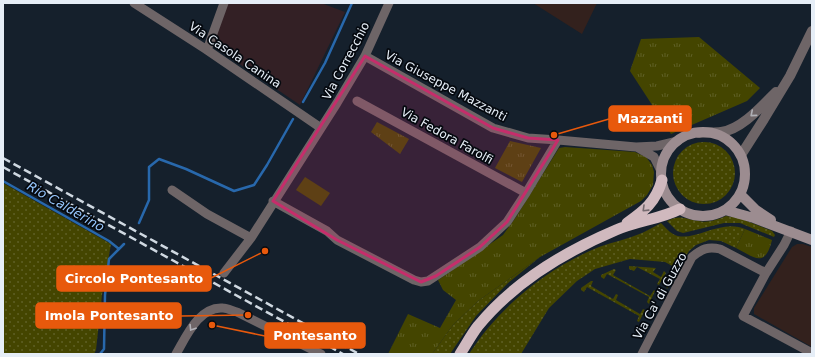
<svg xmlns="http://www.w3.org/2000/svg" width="815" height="357" font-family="'DejaVu Sans',sans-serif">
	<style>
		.commercial { fill: #33211d }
		.education { fill: #332025 }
		.grass { fill: url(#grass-dots) }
		.park { fill: url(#park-tufts) }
		.garden { fill: #444500 }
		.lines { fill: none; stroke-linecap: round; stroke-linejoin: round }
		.stream { stroke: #2868ac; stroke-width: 2.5 }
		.minor { stroke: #6e6567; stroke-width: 9 }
		.tertiary { stroke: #6e6567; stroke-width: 10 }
		.secondary { stroke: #9c8c90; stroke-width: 10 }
		.trunk { stroke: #d0b9be; stroke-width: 11 }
		.rail { stroke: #cfd8e1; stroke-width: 2.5; stroke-dasharray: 8 4; stroke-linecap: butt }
		.oneway { stroke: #b0b0b6 }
		.oneway2 { stroke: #756a6f }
		.marked { fill: #c62d6b; fill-opacity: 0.2; stroke: #c62d6b; stroke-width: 3; stroke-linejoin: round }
		.labels { text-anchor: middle; stroke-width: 3.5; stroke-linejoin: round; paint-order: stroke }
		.street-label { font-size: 12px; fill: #e6eef7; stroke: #05090f }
		.water-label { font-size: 13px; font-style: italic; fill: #95c5fc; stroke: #05090f }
		.leader { fill: none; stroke: #e8590c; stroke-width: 1.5 }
		.callout-dot { fill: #e8590c; stroke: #05090f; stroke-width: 1.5 }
		.callout { fill: #e8590c; stroke: #e8590c; stroke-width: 1.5 }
		.callout-label { font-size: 13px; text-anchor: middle; font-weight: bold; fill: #fff }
	</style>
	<defs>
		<pattern id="grass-dots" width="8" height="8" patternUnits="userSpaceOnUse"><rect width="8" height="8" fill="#444500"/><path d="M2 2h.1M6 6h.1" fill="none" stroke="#5f6026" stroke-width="1.8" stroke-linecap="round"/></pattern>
		<pattern id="park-tufts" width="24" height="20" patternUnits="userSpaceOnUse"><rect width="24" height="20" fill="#444500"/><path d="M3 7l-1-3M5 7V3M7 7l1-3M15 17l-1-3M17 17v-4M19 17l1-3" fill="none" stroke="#5f6026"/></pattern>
	</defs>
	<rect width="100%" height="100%" fill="#15202c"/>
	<path class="commercial" d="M533,3H597L582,34Z
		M797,244H803L812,247V347L754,314V308L792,247Z"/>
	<path class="education" d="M228,3H321L345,12L300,105L213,46Z"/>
	<path class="grass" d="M673 173a31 31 0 1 1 62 0a31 31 0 1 1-62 0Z
		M3,183L111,244L102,295L96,350L94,354H3Z
		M726,216L739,218L772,231L775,235L774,237L740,223H724L683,233L677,231L667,221C680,214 685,219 698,221C708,223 717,220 726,216Z
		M661,223C665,227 670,233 675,235C693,243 721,218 745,229L736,248L721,241L709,240L696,245L689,251L667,289L666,286L676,268L665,262L630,259L595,269L577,281L549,308L521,354H469C499,307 547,268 599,247C613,242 628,239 642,233C649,230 655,226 661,223Z
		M540,257L508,283L476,316L450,354H432L453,325L478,301Z
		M629,266L656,268L653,272L661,277L664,271L666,273L659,285L657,284L660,279L637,267L634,271L629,269Z
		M614,269L616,270L613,275L650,296L654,290L655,291L649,304L647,302L649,297L607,274L604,279L601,277V275Z
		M591,281H593L591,286L613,299L616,294L618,295L616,300L640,314L643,309L645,310L639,322L637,321L639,316L587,287L584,292L581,290V288Z"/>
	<path class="park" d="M699,37L760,88L747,101L671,134L630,71L641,39Z
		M377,122L409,139L400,154L371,132Z
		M510,141L541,148L522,182L495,168Z
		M565,147L635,152L646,157L652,165L654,172L653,185L647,195L641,201L540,257L478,301L453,325L432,354H388L408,314L440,328L456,300L443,290L438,280L503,235L516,217L559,148Z
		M745,229L772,240C765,269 754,257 736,248Z"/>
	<path class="garden" d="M305,177L330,193L321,206L296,190Z"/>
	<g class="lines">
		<path class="stream" d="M303,102L325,63L352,3
			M3,181L109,241L119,249
			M139,223L149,200V167L159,159L186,169L234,191L254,185L267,165L293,119
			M100,354L104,349L105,295L109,259L124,244"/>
		<path class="minor" d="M134,3L207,50L321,128
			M207,50L224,3
			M365,56L493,128L528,138L558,140L636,147L657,146L678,141
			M357,101L526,193
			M637,147L654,157L661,171
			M172,190L207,214L251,238
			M273,201L327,231L337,240L414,280L421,282L428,281L480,247L507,222L526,193L558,140
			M791,231L784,245L766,273L743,316L812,353
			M224,273L251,238L337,103L365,56L389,3
			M176,354C186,337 199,306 223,308C227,308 233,311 237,312L321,354
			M642,354L692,257C702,249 708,246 720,249L766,273"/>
		<path class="tertiary" d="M699,133C706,132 714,133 721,132C741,130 762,106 776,92
			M741,155L764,119L790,76L812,31"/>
		<path class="secondary" d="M661 174a42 42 0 1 1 84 0a42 42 0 1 1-84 0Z
			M740,194L756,210L771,220
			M725,210L754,218L812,240"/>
		<path class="trunk" d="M627,223C644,211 656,202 662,180
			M460,354C466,345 471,335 478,326C514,282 564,252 616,230C637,221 660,219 680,209"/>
		<path class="rail" d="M3,158L359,354
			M3,167L343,354"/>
	</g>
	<defs><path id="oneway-chevron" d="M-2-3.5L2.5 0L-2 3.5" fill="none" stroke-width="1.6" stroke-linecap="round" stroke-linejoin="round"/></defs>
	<g class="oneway">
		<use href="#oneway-chevron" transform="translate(753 114) rotate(140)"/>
		<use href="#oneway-chevron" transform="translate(192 328) rotate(122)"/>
	</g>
	<use class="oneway2" href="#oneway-chevron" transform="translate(645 209) rotate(136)"/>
	<path class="marked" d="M365,56L493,128L528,138L558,140L507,222L480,247L436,276L421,282L337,240L273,201Z"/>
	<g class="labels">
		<g class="street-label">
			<text transform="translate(235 55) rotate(34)" y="4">Via Casola Canina</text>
			<text transform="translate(346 61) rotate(-62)" y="4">Via Correcchio</text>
			<text transform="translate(446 86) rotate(28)" y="4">Via Giuseppe Mazzanti</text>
			<text transform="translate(447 136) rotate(29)" y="4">Via Fedora Farolfi</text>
			<text transform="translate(660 296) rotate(-61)" y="4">Via Ca' di Guzzo</text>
		</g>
		<g class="water-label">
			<text transform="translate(66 206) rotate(30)" y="5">Rio Calderino</text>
		</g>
	</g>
	<path class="leader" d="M554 135L609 119M265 251L211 278M248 315L181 316M212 325L265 336"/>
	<g class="callout-dot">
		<circle cx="554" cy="135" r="4"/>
		<circle cx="265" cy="251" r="4"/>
		<circle cx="248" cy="315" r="4"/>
		<circle cx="212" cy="325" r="4"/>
	</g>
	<g class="callout">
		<rect x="609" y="106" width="82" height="25" rx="4"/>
		<rect x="57" y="266" width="154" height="25" rx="4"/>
		<rect x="36" y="303" width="145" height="25" rx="4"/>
		<rect x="265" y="323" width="100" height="25" rx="4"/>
	</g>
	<g class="callout-label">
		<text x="650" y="123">Mazzanti</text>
		<text x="134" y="283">Circolo Pontesanto</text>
		<text x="109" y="320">Imola Pontesanto</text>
		<text x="315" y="340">Pontesanto</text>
	</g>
	<rect width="815" height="357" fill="none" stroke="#e6eef7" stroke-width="8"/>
</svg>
